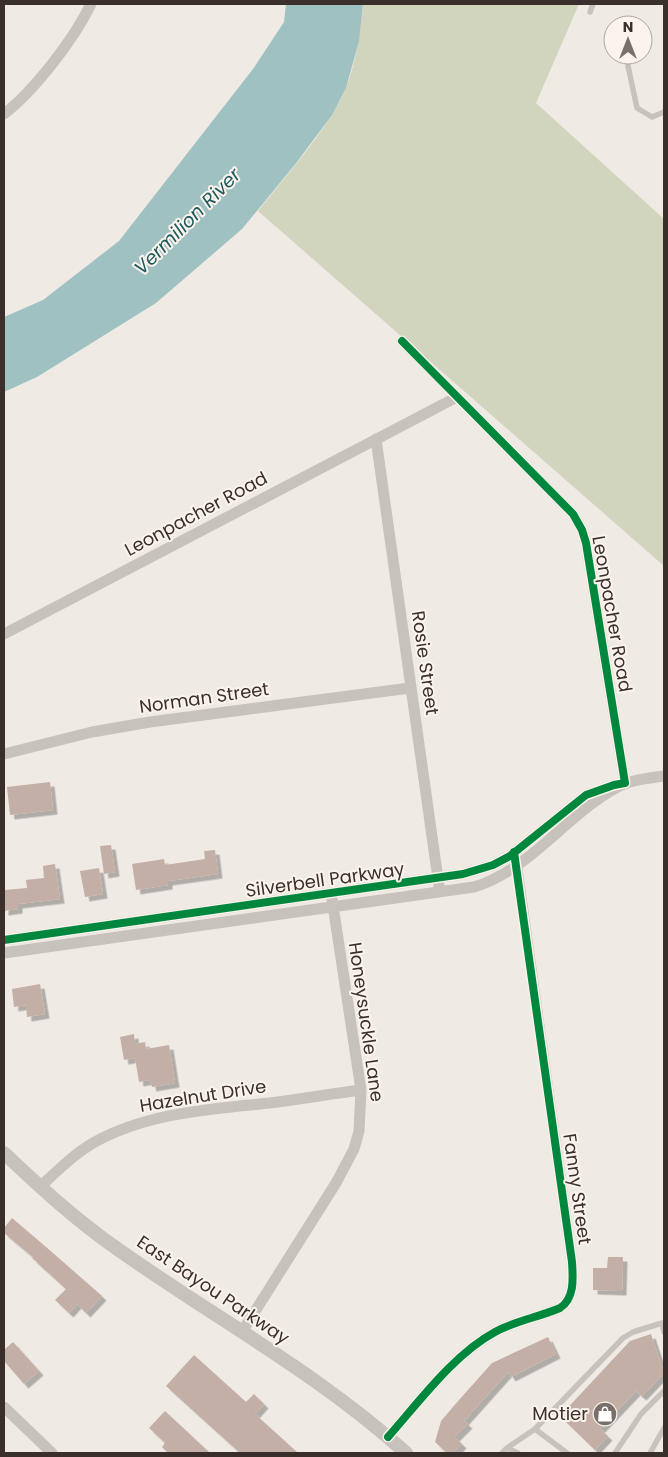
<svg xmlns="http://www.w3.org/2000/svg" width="668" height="1457" font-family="Poppins,sans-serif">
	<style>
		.green { fill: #d1d5be }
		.water { fill: #a0c1c1 }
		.building { fill: #c3afa6; filter: url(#shadow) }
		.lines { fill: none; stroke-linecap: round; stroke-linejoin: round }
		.service { stroke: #c8c2bd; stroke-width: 5.5 }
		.minor { stroke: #c8c2bd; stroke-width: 11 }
		.tertiary { stroke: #c8c2bd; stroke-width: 14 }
		.cycleway-casing { stroke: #fbf4ed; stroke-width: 11 }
		.cycleway { stroke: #00873e; stroke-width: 8 }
		.labels { text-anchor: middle; stroke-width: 4; stroke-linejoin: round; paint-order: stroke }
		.street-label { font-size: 18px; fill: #3a2f2a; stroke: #fbf4ed }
		.poi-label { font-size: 18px; fill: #3a2f2a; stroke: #fbf4ed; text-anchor: end }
		.water-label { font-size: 19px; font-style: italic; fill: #1f595d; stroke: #fbf4ed }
	</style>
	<defs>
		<filter id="shadow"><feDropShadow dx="4.5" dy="4.5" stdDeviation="0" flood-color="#0004"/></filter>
	</defs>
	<rect width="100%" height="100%" fill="#f0eae4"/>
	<path class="green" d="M363,4H579L536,103L664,219V566L258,211C288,173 325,133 345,90C356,64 360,31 363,4Z"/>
	<path class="water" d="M286,4H363L359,41L346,88L332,115L297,162L242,229L156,303L37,377L4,392V317L43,300L119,241L253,69L284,22Z"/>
	<path class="building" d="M50,782L53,810L10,815L7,787Z
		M111,845L115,872L104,874L100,846Z
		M215,850L218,874L168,881V885L136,890L132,864L164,859L165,865L205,859L204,851Z
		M55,864L60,899L18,904V909L4,911V890L27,888L26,880L44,878L43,866Z
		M99,868L103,894L85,897L80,871Z
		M40,984L45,1014L27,1017L26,1005L14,1007L12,989Z
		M134,1034L135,1044L145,1042L146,1049L169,1045L175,1083L152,1087L150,1080L139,1082L135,1058L124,1060L120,1037Z
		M12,1218L46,1247L102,1296L86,1313L77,1304L69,1313L55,1300L66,1289L32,1258L33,1257L4,1233V1228Z
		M608,1257H623L622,1291L593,1290V1268H607Z
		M651,1334L664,1373L642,1396L636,1391L600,1429L608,1436L595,1450L560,1416L630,1341Z
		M548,1337L556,1354L511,1377L508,1372L464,1421L468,1424L455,1437L462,1444L453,1453H447L435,1442L441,1421L459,1400L492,1363Z
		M13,1342L39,1371L24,1384L4,1361V1350Z
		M194,1355L246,1402L254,1394L264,1404L255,1414L298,1453H240L166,1386Z
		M165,1411L210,1453H168L162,1447L165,1443L149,1428Z"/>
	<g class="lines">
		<path class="service" d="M590,12L593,4
			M628,66L637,108L652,117L664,112
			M535,1429L623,1338L633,1332L662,1323L664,1332
			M507,1448L518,1453
			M502,1453L507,1448L535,1429L567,1453
			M615,1453L641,1414L664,1391
			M650,1453L664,1428"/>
		<path class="minor" d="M4,114C35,90 74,39 91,4
			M376,439L439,886
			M4,634L457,397
			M4,754L92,732L150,722L410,688
			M4,940L463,874L493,865L510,856L586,795L614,785L625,783L586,543L582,530L573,514L402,341
			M4,953L474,887C530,870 565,816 616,788C630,780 648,778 664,776
			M40,1187C57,1171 73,1155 93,1143C146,1113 210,1109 270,1103C301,1099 331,1094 361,1090
			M242,1332L336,1183L354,1149L359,1131L361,1090L332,899
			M4,1407L52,1453
			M388,1437C419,1402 454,1354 495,1332C515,1321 539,1317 560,1308C575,1298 573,1278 572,1262L516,861"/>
		<path class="tertiary" d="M4,1153C40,1187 78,1222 119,1250C215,1318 319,1374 406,1453"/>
		<g class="cycleway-casing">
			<path id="cycleway" d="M4,940L463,874L493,865L510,856L586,795L614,785L625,783L586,543L582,530L573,514L402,341
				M388,1437C419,1402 454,1354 495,1332C515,1321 539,1317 560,1308C575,1298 573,1278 572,1262L514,852"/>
		</g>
		<use href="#cycleway" class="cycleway"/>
	</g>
	<defs>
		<g id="shop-disc" transform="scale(1.25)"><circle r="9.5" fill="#7a706b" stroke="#fbf4ed"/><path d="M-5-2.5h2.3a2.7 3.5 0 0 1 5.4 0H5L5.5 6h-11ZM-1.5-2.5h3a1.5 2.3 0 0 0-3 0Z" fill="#fff"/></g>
	</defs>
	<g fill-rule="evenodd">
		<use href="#shop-disc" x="605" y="1414"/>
	</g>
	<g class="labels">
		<g class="street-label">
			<text transform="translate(196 514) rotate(-28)" y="6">Leonpacher Road</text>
			<text transform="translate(612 614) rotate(80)" y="6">Leonpacher Road</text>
			<text transform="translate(425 663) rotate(82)" y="6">Rosie Street</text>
			<text transform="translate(204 698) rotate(-8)" y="6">Norman Street</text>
			<text transform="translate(325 880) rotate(-8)" y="6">Silverbell Parkway</text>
			<text transform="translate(366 1022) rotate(82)" y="6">Honeysuckle Lane</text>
			<text transform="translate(203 1096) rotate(-9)" y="6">Hazelnut Drive</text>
			<text transform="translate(577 1189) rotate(82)" y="6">Fanny Street</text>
			<text transform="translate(213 1290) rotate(34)" y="6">East Bayou Parkway</text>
		</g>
		<g class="poi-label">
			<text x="588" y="1420">Motier</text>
		</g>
		<g class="water-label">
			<text transform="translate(187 221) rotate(-45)" y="7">Vermilion River</text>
		</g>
	</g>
	<rect width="668" height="1457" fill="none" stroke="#3a2f2a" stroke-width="10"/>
	<g transform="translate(628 40)"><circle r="24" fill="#fbf4ed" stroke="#aea59f"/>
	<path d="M0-4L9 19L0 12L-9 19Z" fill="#7a706b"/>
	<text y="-8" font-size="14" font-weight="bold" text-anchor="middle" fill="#3a2f2a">N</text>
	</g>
</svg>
